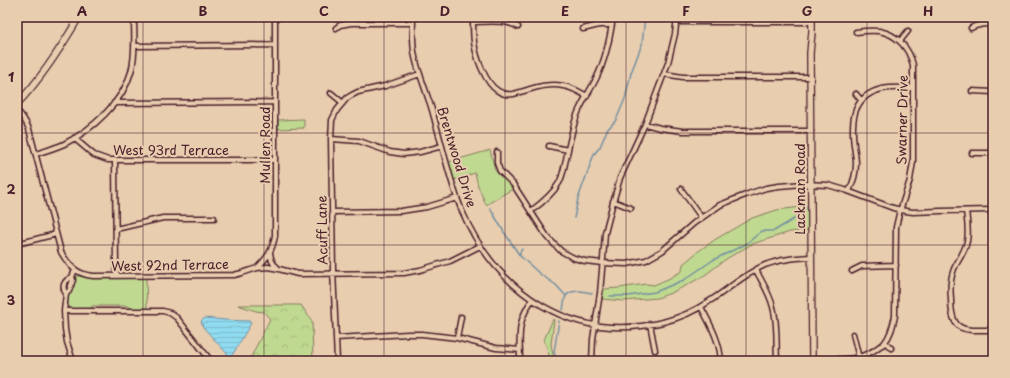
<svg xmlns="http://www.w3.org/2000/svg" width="1010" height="378" font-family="'Playpen Sans',sans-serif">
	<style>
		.forest { fill: url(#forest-crowns); stroke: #847c5e }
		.park { fill: #bfd990; stroke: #847c5e }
		.water { fill: url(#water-rules); stroke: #7490a1 }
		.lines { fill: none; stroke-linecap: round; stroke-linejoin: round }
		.stream { stroke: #7490a1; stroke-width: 1.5 }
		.street-casing { stroke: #4a1f2b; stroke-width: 7 }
		.secondary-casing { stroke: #4a1f2b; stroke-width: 8 }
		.street { stroke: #e8cdaf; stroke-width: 4 }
		.secondary { stroke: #e8cdaf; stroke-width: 5.5 }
		.rail { stroke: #4a1f2b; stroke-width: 1.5; stroke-dasharray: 6 3; stroke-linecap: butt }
		.grid { fill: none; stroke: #4a1f2b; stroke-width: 1; stroke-opacity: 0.55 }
		.labels { text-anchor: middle; stroke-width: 4; stroke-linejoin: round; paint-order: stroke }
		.street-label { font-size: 13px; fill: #4a1f2b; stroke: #e8cdaf }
		.neatline { fill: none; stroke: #4a1f2b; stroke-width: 1.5 }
		.grid-label { font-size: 13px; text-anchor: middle; font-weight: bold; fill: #4a1f2b }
	</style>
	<defs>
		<pattern id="forest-crowns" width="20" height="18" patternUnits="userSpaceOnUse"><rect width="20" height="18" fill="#bfd990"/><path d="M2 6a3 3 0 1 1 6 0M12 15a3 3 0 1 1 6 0" fill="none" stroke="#a6ba7c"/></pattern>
		<pattern id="water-rules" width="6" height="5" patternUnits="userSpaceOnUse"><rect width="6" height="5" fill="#90dbf0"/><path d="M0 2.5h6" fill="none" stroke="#7ebcce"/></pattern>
	</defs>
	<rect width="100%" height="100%" fill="#e8cdaf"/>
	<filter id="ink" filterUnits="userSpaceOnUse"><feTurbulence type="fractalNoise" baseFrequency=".025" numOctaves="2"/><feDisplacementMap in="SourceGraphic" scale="8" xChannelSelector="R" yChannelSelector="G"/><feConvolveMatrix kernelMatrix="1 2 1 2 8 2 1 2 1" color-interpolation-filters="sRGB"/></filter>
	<g filter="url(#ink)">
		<path class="forest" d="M238,305H301L312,321L313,361H249L270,319L264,312L256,311Z
			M553,319L554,320L551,344L554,361H551L544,340Z"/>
		<path class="park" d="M304,119V128L278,129V120Z
			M490,150L495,170L499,175L509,182L514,188L486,205L478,186L475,173L454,180L449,162Z
			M809,206V230L790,232L752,244L726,259L705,275L689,284L671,293L657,298L624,301L602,299L604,289L619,288L646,284L654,285L668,279L682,271L683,264L700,250L716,239L752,218L777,210Z
			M78,276L93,278H146L147,309H130L129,306H92L91,309H70C64,299 72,286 76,277Z"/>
		<path class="water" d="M205,318L225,320L249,321L251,323L233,354L230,357L203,327L201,321Z"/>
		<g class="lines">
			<path class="stream" d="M490,208L504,232L520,256L540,274L556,285L566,296
				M574,218L578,199L594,154L600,147L607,130L616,120L625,99L631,73L642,44L645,17
				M520,255V252L522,249
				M610,296H628L655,292L684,280L713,260L746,244L762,231H774L794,219L798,214L806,208
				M563,310C564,306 564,299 566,296C571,288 585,292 592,293
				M557,361L554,352L559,321"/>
			<g class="street-casing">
				<path id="street" d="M413,17C413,30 412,44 415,57C418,71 424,85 428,98C432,108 434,118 437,128C445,156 451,185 462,211C497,293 573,344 663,322C679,318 695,311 708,302C728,290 744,274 765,265C780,259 796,258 811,257
					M473,17C473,25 473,34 474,42C476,57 485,83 498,91C503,94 508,95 513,94C529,90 547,82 563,86C572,87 579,92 587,96
					M473,22C487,22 506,19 518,27
					M676,22H812
					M336,28L340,25L351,23H413
					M971,28C978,24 985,24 993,24
					M583,29L599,25H612
					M900,41L908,31
					M134,46L275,45
					M664,74L683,77H811
					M972,91L993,92
					M331,93L343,103
					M856,94L861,100
					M114,103L275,102
					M17,111C23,116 26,122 29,129L61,252C69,266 76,274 93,276L234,275L242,273L257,268L268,267L279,269L298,274L404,273L420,270L450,261L480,246
					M645,124L660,128L683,131H811
					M74,138L94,155L108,160H275
					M331,139L359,141L390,152L404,154L420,152L442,146
					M549,146L568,150
					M497,152V163L500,171L513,184L546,235L553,243L561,251L574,258L585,261L602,263L627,264L646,260L662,251L694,223L720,205L748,194L766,188L779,186L803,184L828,185L845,190L893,208L906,211L913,212L941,211L993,210
					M972,153H993
					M36,154C45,151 55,148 64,144C92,130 123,102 131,72C136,55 134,35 134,17
					M115,161L116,268L117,276
					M681,189L701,217
					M849,191C853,183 856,174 856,164C856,158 855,152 854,146C851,121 852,96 882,89C892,87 903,88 913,88
					M613,201L631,208
					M531,211C542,203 552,195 559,183C563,176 564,167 566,159C569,145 572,129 577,115C582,102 590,91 596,79C606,59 610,39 613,17
					M966,211C967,220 969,231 967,241C965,252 958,260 954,269C950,279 950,289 951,299C951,334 964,330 993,330
					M332,212L401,211L427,207L457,198
					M116,229L163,218H214
					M17,244L56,234
					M270,253C271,259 272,264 277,267
					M257,268C268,257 272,251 275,236V17
					M756,270C762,282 770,294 773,307C778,324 776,343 777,361
					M852,271L862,266L896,265
					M66,294C61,286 64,281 72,277
					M701,307C710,324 720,341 721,361
					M64,311H163L170,313L177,318L211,361
					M650,324L655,350
					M853,334L859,358
					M336,338L408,334H422L457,338L496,348L520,350
					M457,338L461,317
					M885,342L891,348
					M812,359C836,359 860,363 880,346C881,346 885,343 885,342C891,335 893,325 895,316L896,227L899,214L910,180L913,162V65C909,48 897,34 879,31C871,30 863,31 856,32
					M73,361L67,342L65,329L64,311L66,294L69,291L73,280L72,277L75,270
					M337,361L333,270L331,139L332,120L337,110L347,98L352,95L358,92L385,86L420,74
					M520,361C520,347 518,333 522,320C524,313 528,306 532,300
					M592,361L593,339L600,293L604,247L605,233L612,206L620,178L645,124L668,63L675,34L677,17"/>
			</g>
			<g class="secondary-casing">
				<path id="secondary" d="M17,104C42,78 61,48 79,17
					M812,361L810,53L812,32V17"/>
			</g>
			<use href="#street" class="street"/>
			<use href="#secondary" class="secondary"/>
			<path class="rail" d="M17,29L23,17"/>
		</g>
	</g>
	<path class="grid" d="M143,17V361M264,17V361M384,17V361M505,17V361M626,17V361M746,17V361M867,17V361M17,133H993M17,245H993"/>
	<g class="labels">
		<g class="street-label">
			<text transform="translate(902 120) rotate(-89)" y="5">Swarner Drive</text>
			<text transform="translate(265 145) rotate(-90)" y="5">Mullen Road</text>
			<text x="171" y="155">West 93rd Terrace</text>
			<text transform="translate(457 157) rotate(73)" y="5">Brentwood Drive</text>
			<text transform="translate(800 189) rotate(-90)" y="5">Lackman Road</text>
			<text transform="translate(322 230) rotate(-91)" y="5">Acuff Lane</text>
			<text transform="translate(170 265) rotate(-1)" y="5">West 92nd Terrace</text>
		</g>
	</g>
	<rect width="1010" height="378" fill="none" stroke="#e8cdaf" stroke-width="44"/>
	<rect x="22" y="22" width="966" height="334" class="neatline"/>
	<g class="grid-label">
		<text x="82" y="16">A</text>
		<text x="203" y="16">B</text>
		<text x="324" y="16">C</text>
		<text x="445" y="16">D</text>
		<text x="565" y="16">E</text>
		<text x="686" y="16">F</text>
		<text x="807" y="16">G</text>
		<text x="928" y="16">H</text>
		<text x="11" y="82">1</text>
		<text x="11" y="194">2</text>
		<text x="11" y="305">3</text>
	</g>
</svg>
